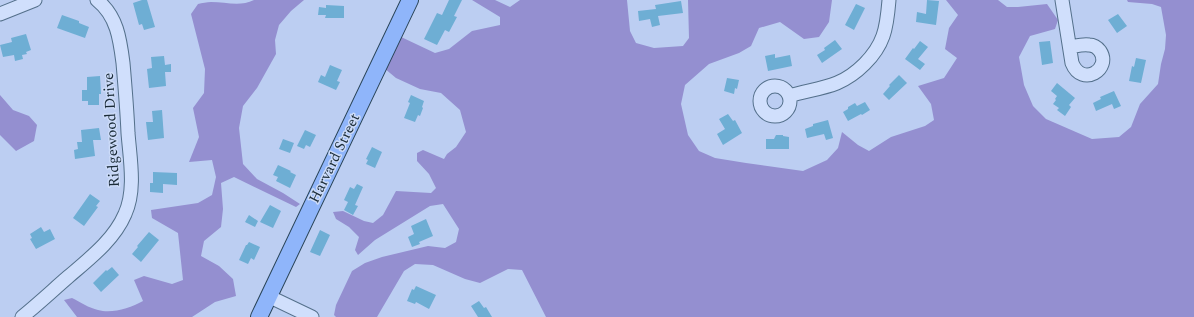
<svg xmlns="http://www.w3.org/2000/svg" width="1194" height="317" font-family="Spectral,serif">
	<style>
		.green { fill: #948fd0 }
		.building { fill: #6eaed4 }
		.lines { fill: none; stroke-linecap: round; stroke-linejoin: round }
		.minor-casing { stroke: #54708b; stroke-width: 15 }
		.major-casing { stroke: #294458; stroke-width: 18 }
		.minor { stroke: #d0dffc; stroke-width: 13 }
		.major { stroke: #8fb5fa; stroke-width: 16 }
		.labels { text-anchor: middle; stroke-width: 3; stroke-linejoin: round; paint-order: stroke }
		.street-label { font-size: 15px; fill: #1a2b38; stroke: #ccdbf8 }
	</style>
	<rect width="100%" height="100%" fill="#bccef2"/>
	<path class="green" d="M254,0H304L291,11L279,25L275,40L276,54L257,88L243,106L239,128L243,164L257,179L283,193L300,204L296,207L234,177L221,183L223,209L221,227L204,241L201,256L219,266L233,279L236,296L215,302L192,317H77L64,300L72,298C80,302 89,308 98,310C112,314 130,308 143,301L134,280L144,276L172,284L183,280L178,233L152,218L151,210L198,203L212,195L216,177L212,160L189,162L199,137L193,108L204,93L205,69L191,14L198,4C202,3 207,2 211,2C226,2 240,7 254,0Z
		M472,0H495L510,7L520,0H627L630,31L636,43L654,48L683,46L689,38L688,0H832L829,22L819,37L804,39L780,22L759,28L751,46L739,53L709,64L685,85L681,104L688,135L699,151L715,158L746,163L803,171L827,160L838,148L842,132L858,145L869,151L891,137L925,126L934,120L931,104L918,86L944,78L957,58L945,49L949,28L958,15L946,0H998L1007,7H1018L1047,4L1058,20L1055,29L1030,36L1019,57L1024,85L1033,106L1046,119L1092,139L1119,137L1131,127L1140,104L1158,84L1161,64L1165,49L1166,35L1161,7L1152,4L1128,2L1127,0H1194V317H546L522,270L508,269L480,283L465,279L433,265L415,264L404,271L377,317H336L334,315L336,305L352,271L365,263L382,257L428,246L445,248L456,242L459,229L443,204L430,206L375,240L358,255L355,250L359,237L349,227L336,219L333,212L343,211L364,221L373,223L383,215L396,191L431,193L436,188L429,174L417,161V153L423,150L444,159L447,154L456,147L466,132L460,110L441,93L420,89L396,78L384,68L399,36L435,53L449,49L472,31L500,25V17Z
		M0,95L13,110L29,116L37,125L34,141L16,151L0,135Z"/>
	<path class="building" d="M142,0H147L155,27L144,30L142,24L139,25L133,3Z
		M449,0H462L454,16L457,17L449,32L445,30L437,45L424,39L437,13L442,15Z
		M927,0L939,1L936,25L916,22L917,12L926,14Z
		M681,1L683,13L658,16L660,25L652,27L650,19L639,21L638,11L656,9L655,5Z
		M856,4L865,8L854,30L845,25Z
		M326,5L344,6V18H325L326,15H318L319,7L326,8Z
		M1118,14L1127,26L1117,33L1108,20Z
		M62,15L79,21V23L89,27L85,38L57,28Z
		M26,34L31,50L26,52L27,54L22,55L23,59L15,61L14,55L3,57L0,45L12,42L11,38Z
		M835,40L842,49L822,63L817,55L825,50L824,48Z
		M920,41L928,47L918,59L925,64L920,70L905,59L913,48L914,49Z
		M1050,41L1053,63L1042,65L1039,42Z
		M775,54V58L790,55L792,66L768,71L765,56Z
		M164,56L165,65L171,64V72H165L166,86L149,88L147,69L152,68L151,57Z
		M1136,58L1146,60L1141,83L1129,81L1132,66L1134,67Z
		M330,65L342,70L337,81L340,82L336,90L318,82L321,75L325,77Z
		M899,75L907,83L889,100L883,94L890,86L889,85Z
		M100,76L101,94H99V105H88V101H82V90H87V77Z
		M727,78L739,80L737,89L735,88L734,94L724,91Z
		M1057,83L1075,98L1069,105L1071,107L1065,116L1057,110L1059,108L1053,104L1056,100L1055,99L1057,96L1051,91Z
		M1114,91L1121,106L1114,109L1112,104L1096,111L1093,103L1101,99L1100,97Z
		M411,95L424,101L422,107L423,108L420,116L418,115L415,122L404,118L410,103L408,102Z
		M865,102L870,110L862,115L861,114L848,121L843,112L848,109V107L855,103L857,106Z
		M162,110L164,138L148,140L146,122H153L152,111Z
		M728,114L733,121L735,120L742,133L723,145L717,134L725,129L719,119Z
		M828,120L833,138L826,140L824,134L807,138L805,129L813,126V124Z
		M99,128L101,140H93L95,156L75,159L74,150L78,149L77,142H82L81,130Z
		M305,130L316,135L310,147L306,145L304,149L297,146Z
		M776,135H783V136L789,137V149H766V139H774Z
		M283,139L294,143L290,153L279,149Z
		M372,147L382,152L375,168L366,164L368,160L366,159Z
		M278,165L291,171L290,172L296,175L290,188L276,181L278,177L273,175Z
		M153,172L177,173V185L163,184V193L150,192V183H153Z
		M357,184L363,187L355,205L358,206L353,215L344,210L348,202L344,200L350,187L354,189Z
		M90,194L100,201L96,206L98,207L84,226L73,218Z
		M270,205L281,211L273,228L260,222Z
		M249,215L258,221L255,227L245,222Z
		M426,219L433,236L419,242L420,244L412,247L408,237L414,234L411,226Z
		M41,227L44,232L50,229L55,239L36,249L30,239L32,238L30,234Z
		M320,230L330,235L320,256L310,252Z
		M149,232L159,240L141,262L132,254L138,247L137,246Z
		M249,242L260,247L254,260L251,258L248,264L239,260L246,245H247Z
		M112,267L119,275L101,292L93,283L106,270L107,271Z
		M416,286L436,295L429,309L416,302L415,304L407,301L412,289L414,290Z
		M479,301L484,308L486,307L492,317H478L471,306Z"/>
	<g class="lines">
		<g class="minor-casing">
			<path id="minor" d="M1062,0L1072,63C1082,88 1112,69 1100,51C1097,47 1093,45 1089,45C1083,44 1076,46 1070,47
				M0,14L35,0
				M760 101a15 15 0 1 1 30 0a15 15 0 1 1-30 0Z
				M789,96C805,91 822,89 837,83C856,75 876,56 883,36C887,25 888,12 889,0
				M268,296L312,317
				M22,317C38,304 53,290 68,277C89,259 114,240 125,214C136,190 130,159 128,133C127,110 125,86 123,63C120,39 117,16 97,0"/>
		</g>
		<g class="major-casing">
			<path id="major" d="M259,317L410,0"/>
		</g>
		<use href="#minor" class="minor"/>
		<use href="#major" class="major"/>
	</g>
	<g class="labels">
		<g class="street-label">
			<text transform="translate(111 130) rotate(-93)" y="5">Ridgewood Drive</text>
			<text transform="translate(334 158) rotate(-64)" y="5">Harvard Street</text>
		</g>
	</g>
</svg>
